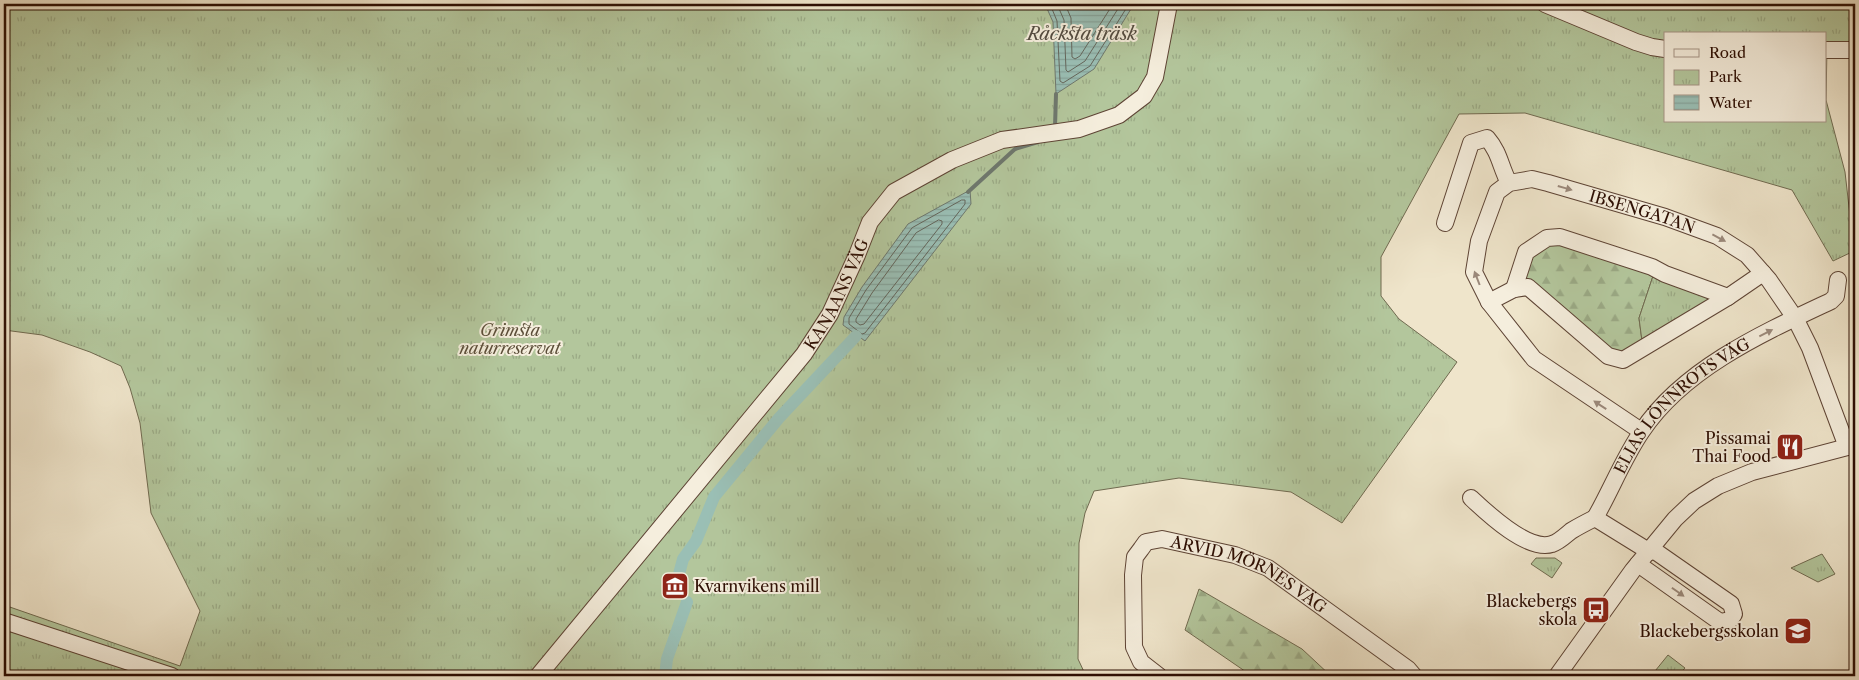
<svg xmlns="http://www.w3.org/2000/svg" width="1859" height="680" font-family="'Libre Caslon Text',serif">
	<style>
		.forest { fill: url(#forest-firs); stroke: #706a50 }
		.park { fill: url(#park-tufts); stroke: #706a50; fill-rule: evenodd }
		.water { fill: url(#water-rules); stroke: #6e786e }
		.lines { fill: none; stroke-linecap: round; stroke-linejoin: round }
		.shore { stroke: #64665c; stroke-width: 1 }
		.stream { stroke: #6e786e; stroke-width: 4 }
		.canal { stroke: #9abfb5; stroke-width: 12 }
		.minor-casing { stroke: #5e4435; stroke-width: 18 }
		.minor { stroke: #f5eedd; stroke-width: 16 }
		.rail-casing { stroke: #2d0e03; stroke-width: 5.5 }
		.rail { stroke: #f5eedd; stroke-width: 4; stroke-dasharray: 11; stroke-linecap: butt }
		.oneway { fill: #9b897b }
		.labels { text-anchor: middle; stroke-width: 4; stroke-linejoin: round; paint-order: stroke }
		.street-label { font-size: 16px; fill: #2d0e03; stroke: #f5eedd }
		.park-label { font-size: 16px; font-style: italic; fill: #5c4e39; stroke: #f5eedd }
		.poi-label { font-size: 16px; fill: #2d0e03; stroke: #f5eedd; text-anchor: end }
		.water-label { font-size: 18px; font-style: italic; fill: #534c41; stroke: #f5eedd }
	</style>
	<defs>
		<pattern id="forest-firs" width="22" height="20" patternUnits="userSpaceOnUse" patternTransform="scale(1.25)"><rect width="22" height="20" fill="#b3c69c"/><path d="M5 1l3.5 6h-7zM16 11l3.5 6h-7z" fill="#9aa985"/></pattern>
		<pattern id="park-tufts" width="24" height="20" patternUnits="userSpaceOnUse" patternTransform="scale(1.25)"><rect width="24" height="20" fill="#b3c69c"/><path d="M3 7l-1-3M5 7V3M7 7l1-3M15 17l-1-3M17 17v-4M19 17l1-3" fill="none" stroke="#9aa985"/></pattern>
		<pattern id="water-rules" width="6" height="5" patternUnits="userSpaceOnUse" patternTransform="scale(1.25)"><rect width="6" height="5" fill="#9abfb5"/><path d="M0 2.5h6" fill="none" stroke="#85a39a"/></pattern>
	</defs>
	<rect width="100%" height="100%" fill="#efe5cb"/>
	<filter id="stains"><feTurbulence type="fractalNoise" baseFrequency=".004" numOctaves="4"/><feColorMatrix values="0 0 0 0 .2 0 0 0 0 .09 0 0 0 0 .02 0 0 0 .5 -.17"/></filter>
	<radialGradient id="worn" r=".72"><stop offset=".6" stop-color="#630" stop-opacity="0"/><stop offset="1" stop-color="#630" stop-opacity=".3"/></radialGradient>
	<path class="forest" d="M1549,242L1649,270L1653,276L1639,318L1642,341L1621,352L1610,349L1522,277L1529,254Z
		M1199,589L1302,649L1331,676H1252L1185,630Z"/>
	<path class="park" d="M4,4H1855V46H1827L1826,100L1845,172L1854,251L1833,261L1792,190L1525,113L1459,114L1381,257V296L1399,319L1457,362L1342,523L1291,492L1179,478L1094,491L1085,513L1079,543L1078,659L1086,676H4V605L180,666L200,611L151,513L140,423L130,388L121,366L90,352L42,335L4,330ZM1665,34H1825V121H1665Z
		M1653,276L1714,296L1715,301L1642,341L1639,318Z
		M1822,554L1835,574L1818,582L1791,568Z
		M1536,558H1555L1562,563L1552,578L1531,564Z
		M1668,655L1685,668L1678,676H1651Z"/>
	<path class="water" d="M1045,4H1134L1094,69L1056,94L1053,22Z
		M970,190L971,204L865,341L843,325L844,317L862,287L908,224Z"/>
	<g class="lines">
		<path class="shore" d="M1050,4L1057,21L1060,81L1063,83L1090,66L1129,4
			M1057,4L1064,20L1066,70L1068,72L1085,61L1121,4
			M1065,4L1071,18L1072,57L1075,59L1080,56L1113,4
			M962,200H965V204L865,333L862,334L849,324V318L866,290L912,228Z
			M939,220L942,221V224L864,324L860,325L856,322V319L872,293L916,233Z"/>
		<path class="stream" d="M1055,127L1056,94
			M968,192L1015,149L1038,142"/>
		<path class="canal" d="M678,578L683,559L696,541L714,497L779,418L856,336
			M665,676L667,659L687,602"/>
		<g class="minor-casing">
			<g id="minor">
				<path d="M1545,4L1636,42L1652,47L1665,49"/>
				<path d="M1825,50H1855"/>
				<path d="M1445,223L1471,143L1487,138C1500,153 1500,166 1509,183"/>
				<path d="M1514,289L1526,252L1547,238L1560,237L1652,267L1665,274L1728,297"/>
				<path d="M1489,302L1514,289L1528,287L1608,356L1623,360L1728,297L1763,273"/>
				<path id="s1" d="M1641,431L1534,359L1489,302L1474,272L1479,241L1497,192L1509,183L1532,179L1548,183L1665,217L1717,236L1747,255L1769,280L1795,318L1810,348L1847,447"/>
				<path d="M1471,498C1487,513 1528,552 1552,544C1559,542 1566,535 1571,531C1579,526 1587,522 1595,518L1650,552"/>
				<path id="s2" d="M1595,518C1611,490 1624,457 1642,431C1684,368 1765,332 1831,301L1836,296L1838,280"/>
				<path d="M1638,564L1720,622L1730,620L1734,614L1731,604L1652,549"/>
				<path d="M4,621L172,676"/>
				<path id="s3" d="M538,676L804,354L830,314L857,255L870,222L894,192L952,160L1002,140L1079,129L1119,115L1144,96L1155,77L1169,4"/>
				<path id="s4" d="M1159,676L1141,662L1134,647L1133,575L1135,557L1141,549L1146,542L1162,539L1235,555L1268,568L1408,669L1414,676"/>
				<path d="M1557,676L1633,570L1675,519L1694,501L1718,486L1752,472L1855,445"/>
			</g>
		</g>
		<use href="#minor" class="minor"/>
		<g class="rail-casing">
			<path id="rail" d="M1855,55V136"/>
		</g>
		<use href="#rail" class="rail"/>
	</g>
	<defs><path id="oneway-solid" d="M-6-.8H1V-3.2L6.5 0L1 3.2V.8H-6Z" transform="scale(1.25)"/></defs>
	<g class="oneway">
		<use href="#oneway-solid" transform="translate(1565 188) rotate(16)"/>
		<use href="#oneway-solid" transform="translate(1719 238) rotate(28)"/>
		<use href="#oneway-solid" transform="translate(1477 278) rotate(-111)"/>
		<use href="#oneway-solid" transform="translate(1766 333) rotate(-27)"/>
		<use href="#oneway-solid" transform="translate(1600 405) rotate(-147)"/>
		<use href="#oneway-solid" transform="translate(1678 592) rotate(35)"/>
	</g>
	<defs>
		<g id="restaurant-square" transform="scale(1.4375)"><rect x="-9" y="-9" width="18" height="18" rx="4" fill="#8f2418" stroke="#f5eedd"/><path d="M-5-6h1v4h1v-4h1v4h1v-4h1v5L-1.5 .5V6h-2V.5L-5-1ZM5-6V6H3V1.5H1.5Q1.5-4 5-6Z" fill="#fff"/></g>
		<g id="museum-square" transform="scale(1.4375)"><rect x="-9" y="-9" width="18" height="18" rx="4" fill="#8f2418" stroke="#f5eedd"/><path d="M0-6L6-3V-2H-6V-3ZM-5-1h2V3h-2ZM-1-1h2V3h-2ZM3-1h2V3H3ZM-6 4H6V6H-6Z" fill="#fff"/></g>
		<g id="bus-square" transform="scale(1.4375)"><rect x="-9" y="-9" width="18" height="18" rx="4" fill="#8f2418" stroke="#f5eedd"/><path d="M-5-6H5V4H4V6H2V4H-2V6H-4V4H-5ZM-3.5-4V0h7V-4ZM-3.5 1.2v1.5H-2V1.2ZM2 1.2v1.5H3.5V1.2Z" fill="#fff"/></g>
		<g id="school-square" transform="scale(1.4375)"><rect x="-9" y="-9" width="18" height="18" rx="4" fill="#8f2418" stroke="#f5eedd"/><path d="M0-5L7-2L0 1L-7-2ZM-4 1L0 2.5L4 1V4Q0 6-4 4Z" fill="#fff"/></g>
	</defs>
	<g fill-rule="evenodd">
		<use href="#restaurant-square" x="1790" y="447"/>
		<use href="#museum-square" x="675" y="586"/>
		<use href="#bus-square" x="1596" y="610"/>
		<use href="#school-square" x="1798" y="631"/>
	</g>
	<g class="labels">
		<g class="street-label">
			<text dy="6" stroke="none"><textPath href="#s1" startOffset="472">IBSENGATAN</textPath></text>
			<text dy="6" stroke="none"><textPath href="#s3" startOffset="486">KANAANS VÄG</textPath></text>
			<text dy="6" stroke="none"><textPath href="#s2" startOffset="145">ELIAS LÖNNROTS VÄG</textPath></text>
			<text dy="6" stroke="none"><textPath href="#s4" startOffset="259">ARVID MÖRNES VÄG</textPath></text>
		</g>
		<g class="park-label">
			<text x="510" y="336">Grimsta<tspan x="510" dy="18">naturreservat</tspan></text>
		</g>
		<g class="poi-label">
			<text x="1771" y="444">Pissamai<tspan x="1771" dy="18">Thai Food</tspan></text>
			<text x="694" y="592" text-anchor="start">Kvarnvikens mill</text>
			<text x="1577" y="607">Blackebergs<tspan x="1577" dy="18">skola</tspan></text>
			<text x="1779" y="637">Blackebergsskolan</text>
		</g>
		<g class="water-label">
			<text x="1082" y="40">Råcksta träsk</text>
		</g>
	</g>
	<rect width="1859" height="680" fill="none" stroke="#efe5cb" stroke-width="20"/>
	<rect x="5" y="5" width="1849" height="670" fill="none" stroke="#2d0e03" stroke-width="2.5"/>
	<rect x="10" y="10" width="1839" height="660" fill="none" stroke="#2d0e03"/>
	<rect x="1664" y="32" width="162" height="90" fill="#f5eedd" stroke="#a59486"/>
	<rect x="1674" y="49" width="25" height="8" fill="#f5eedd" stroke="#a59486"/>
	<text x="1709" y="58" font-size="15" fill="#2d0e03">Road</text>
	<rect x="1674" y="70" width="25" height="15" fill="url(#park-tufts)" stroke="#a59486"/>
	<text x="1709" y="82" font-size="15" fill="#2d0e03">Park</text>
	<rect x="1674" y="95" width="25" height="15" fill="url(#water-rules)" stroke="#a59486"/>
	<text x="1709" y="108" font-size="15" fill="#2d0e03">Water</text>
	<rect width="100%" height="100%" filter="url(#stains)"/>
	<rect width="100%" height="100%" fill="url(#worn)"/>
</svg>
